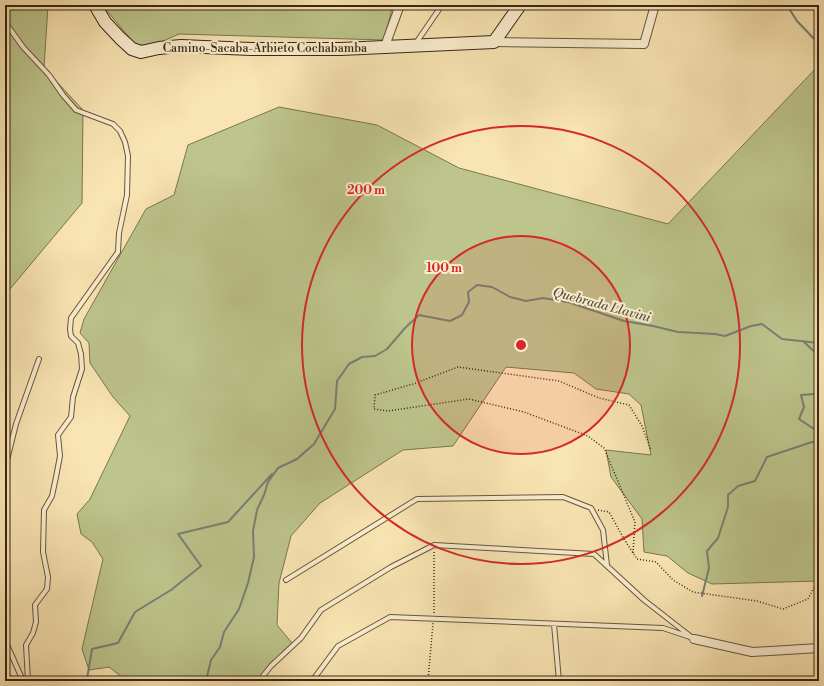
<svg xmlns="http://www.w3.org/2000/svg" width="824" height="686" font-family="'Libre Bodoni',serif">
	<style>
		.green { fill: #bdc58c; stroke: #7a7650 }
		.lines { fill: none; stroke-linecap: round; stroke-linejoin: round }
		.stream { stroke: #768175; stroke-width: 2 }
		.lane-casing { stroke: #68563c; stroke-width: 6 }
		.street-casing { stroke: #68563c; stroke-width: 10 }
		.secondary-casing { stroke: #372714; stroke-width: 14 }
		.path { stroke: #372714; stroke-width: 1.5; stroke-dasharray: 1 2; stroke-linecap: butt }
		.lane { stroke: #fbeece; stroke-width: 4 }
		.street { stroke: #fbeece; stroke-width: 8 }
		.secondary { stroke: #fbeece; stroke-width: 12 }
		.ring { fill: none; stroke: #d62828; stroke-width: 2 }
		.labels { text-anchor: middle; stroke-width: 4; stroke-linejoin: round; paint-order: stroke }
		.street-label { font-size: 12px; fill: #372714; stroke: #fbeece }
		.water-label { font-size: 13px; font-style: italic; fill: #565444; stroke: #fbeece }
		.centre { fill: #d62828; stroke: #fbeece; stroke-width: 2 }
		.ring-label { font-size: 12px; text-anchor: middle; font-weight: bold; fill: #d62828; stroke: #fbeece; stroke-width: 4; stroke-linejoin: round; paint-order: stroke }
	</style>
	<rect width="100%" height="100%" fill="#f9e5b3"/>
	<filter id="stains"><feTurbulence type="fractalNoise" baseFrequency=".005" numOctaves="4"/><feColorMatrix values="0 0 0 0 .2 0 0 0 0 .09 0 0 0 0 .02 0 0 0 .5 -.17"/></filter>
	<radialGradient id="worn" r=".72"><stop offset=".6" stop-color="#630" stop-opacity="0"/><stop offset="1" stop-color="#630" stop-opacity=".3"/></radialGradient>
	<path class="green" d="M5,5H48L44,68L83,110L82,203L5,295Z
		M102,5H393L384,40L179,34L148,48L134,43Z
		M819,65V581L712,584L688,573L667,556L644,552L642,519L611,477L606,450L651,455L641,405L629,394L596,389L574,373L506,367L453,446L403,450L320,503L291,536L279,583L277,625L292,643L258,681H127L109,667L89,670L82,649L103,559L92,542L81,534L77,514L90,499L130,416L113,397L90,363L89,343L80,333L84,319L146,209L174,195L188,145L279,107L377,125L459,168L668,224Z
		M5,666L14,681H5Z"/>
	<g class="lines">
		<path class="stream" d="M784,5L790,10L797,21L819,44
			M804,342L819,356
			M819,388L814,394L801,395L804,407L799,419L814,429H819
			M702,596L709,568L707,551L718,538L728,507V495L738,486L755,481L767,457L812,442H819
			M83,681L87,679L92,649L118,643L135,612L171,590L201,566L178,534L228,522L272,474
			M206,681L211,660L220,647L224,632L239,609L248,583L254,557L253,531L257,510L264,495L268,482L278,468L297,459L314,444L335,409L337,381L349,364L362,357L375,356L387,349L405,328L419,315L450,321L462,315L469,302L468,292L477,285L492,287L510,297L526,301L543,298L568,302L624,321L653,326L678,332L715,334L725,336L751,326L762,324L782,339L819,343"/>
		<g class="lane-casing">
			<path id="lane" d="M5,22L23,47L49,75L63,95L76,110L113,124L120,131L125,142L128,156L127,195L119,233L118,252L71,318L70,329L71,336L78,343L81,354L82,369L73,397L71,417L58,435L60,456L56,477L52,496L44,510L43,552L48,577L47,589L35,605L36,622L33,633L26,645L28,681
				M416,43L442,5
				M5,468L16,424L39,359
				M286,580L417,499L563,497L591,508L603,530L607,565
				M554,624L559,681
				M5,640L23,681
				M259,681L271,666L301,638L321,610L391,567L434,545L594,554L644,600L694,639
				M312,681L338,646L390,617L663,628L690,637"/>
		</g>
		<g class="street-casing">
			<path id="street" d="M494,42L644,44L655,5
				M385,46L400,5
				M694,639L752,652L819,648"/>
		</g>
		<g class="secondary-casing">
			<path id="secondary" d="M95,5L105,22L120,38L132,49L141,52L159,48L181,46L251,49H341L494,42L520,5"/>
		</g>
		<path class="path" d="M598,510L609,512L624,539L637,559L656,562L673,580L693,592L757,601L783,609L808,599L819,578
			M633,553L635,522L604,448L588,436L524,412L469,399L388,411L374,409L375,395L413,384L458,367L559,381L599,398L629,405L642,426L651,450
			M434,613V551
			M428,681L433,623"/>
		<use href="#lane" class="lane"/>
		<use href="#street" class="street"/>
		<use href="#secondary" class="secondary"/>
	</g>
	<circle cx="521" cy="345" r="109" fill="#d62828" fill-opacity=".12"/>
	<g class="ring">
		<circle cx="521" cy="345" r="109"/>
		<circle cx="521" cy="345" r="219"/>
	</g>
	<g class="labels">
		<g class="street-label">
			<text x="265" y="52">Camino-Sacaba-Arbieto Cochabamba</text>
		</g>
		<g class="water-label">
			<text transform="translate(602 304) rotate(15)" y="5">Quebrada Llavini</text>
		</g>
	</g>
	<circle cx="521" cy="345" r="6" class="centre"/>
	<g class="ring-label">
		<text x="366" y="194">200 m</text>
		<text x="444" y="272">100 m</text>
	</g>
	<rect width="824" height="686" fill="none" stroke="#f9e5b3" stroke-width="20"/>
	<rect x="6" y="6" width="812" height="674" fill="none" stroke="#372714" stroke-width="2"/>
	<rect x="10" y="10" width="804" height="666" fill="none" stroke="#372714"/>
	<rect width="100%" height="100%" filter="url(#stains)"/>
	<rect width="100%" height="100%" fill="url(#worn)"/>
</svg>
